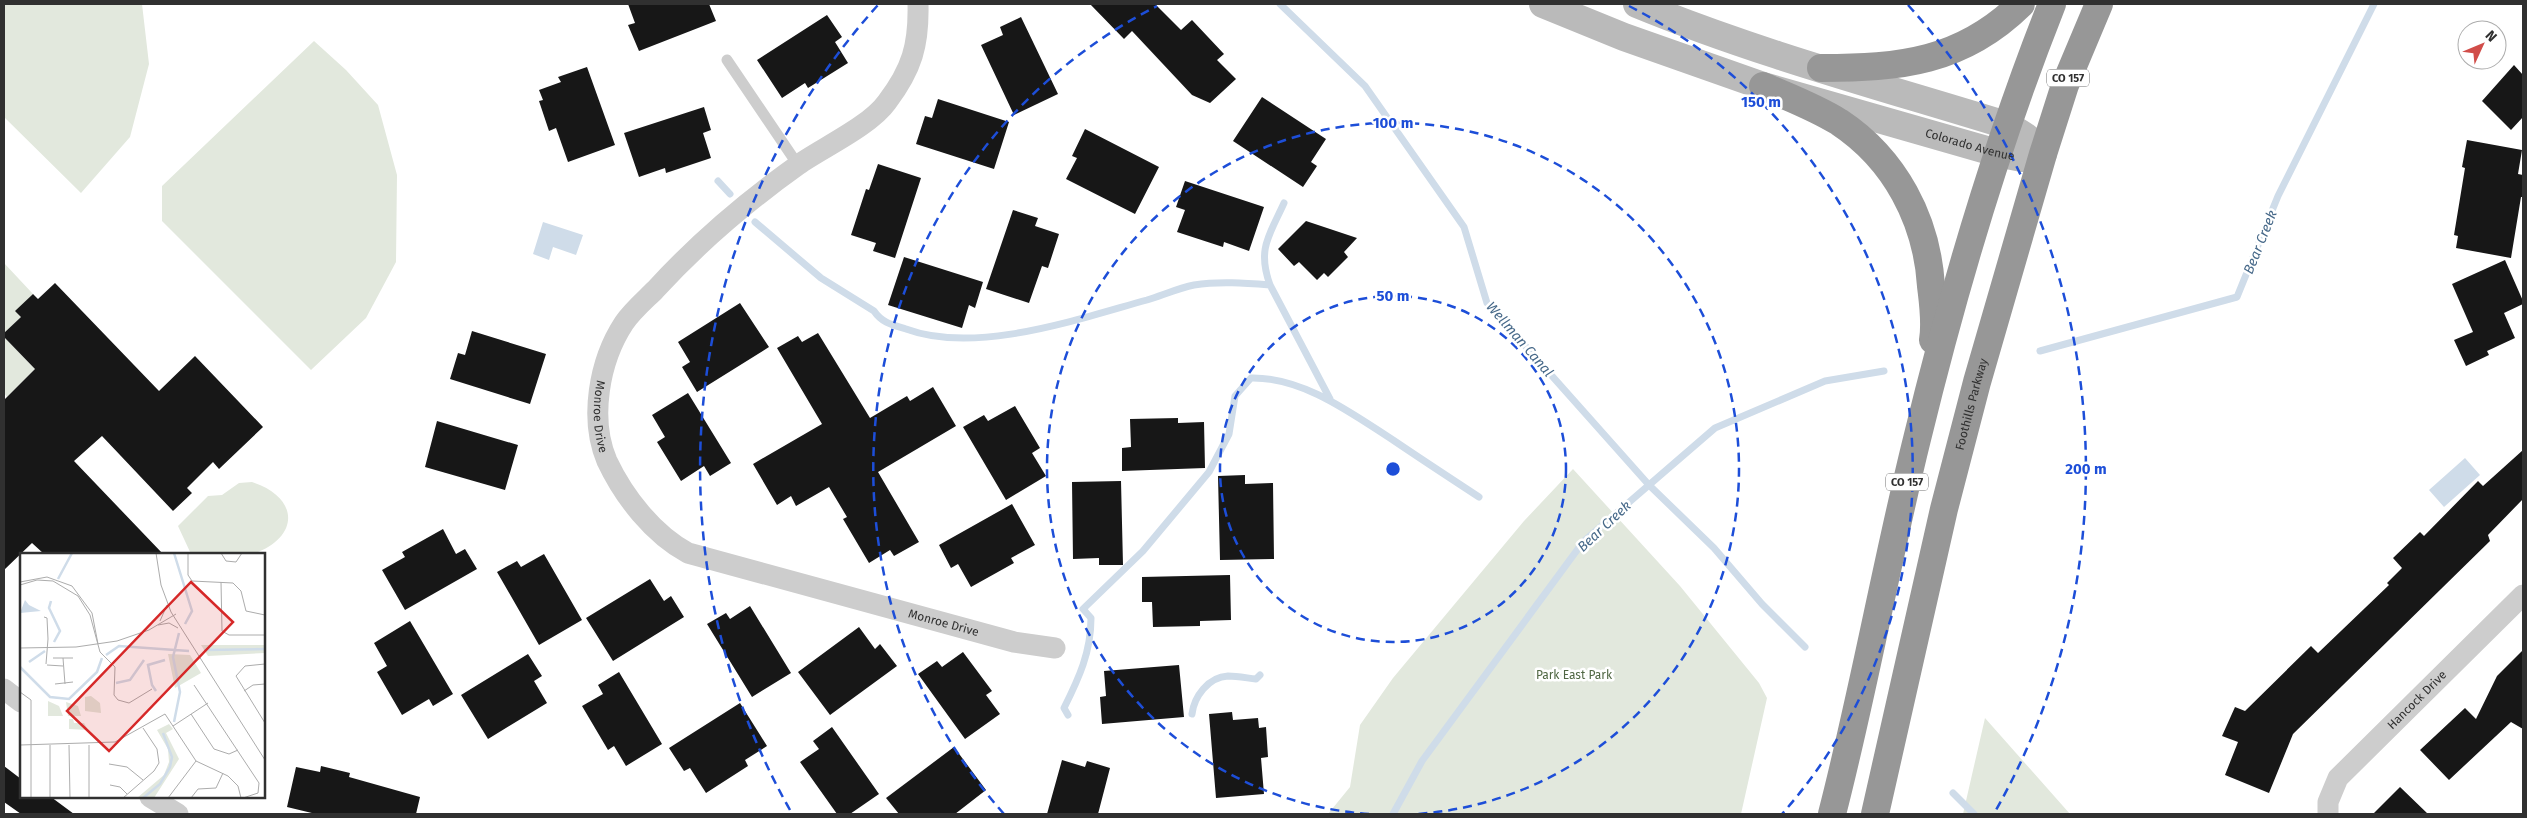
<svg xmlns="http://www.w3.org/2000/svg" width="2527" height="818" font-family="'Fira Sans',sans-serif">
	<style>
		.green { fill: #e2e8dd }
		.water { fill: #cfdce9 }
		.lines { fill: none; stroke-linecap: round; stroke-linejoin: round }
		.stream { stroke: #cfdce9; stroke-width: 7 }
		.building { fill: #171717 }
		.lane { stroke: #cdcdcd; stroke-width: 11 }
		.street { stroke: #cdcdcd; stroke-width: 21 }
		.secondary { stroke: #bababa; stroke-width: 28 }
		.highway { stroke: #979797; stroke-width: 28 }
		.ring { fill: none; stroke: #1d4ed8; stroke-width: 2.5; stroke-dasharray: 9 6 }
		.labels { text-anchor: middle; stroke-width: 5; stroke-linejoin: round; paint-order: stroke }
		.shield { fill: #fff; stroke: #6e6e6e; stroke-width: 1 }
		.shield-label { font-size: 11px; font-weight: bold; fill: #303030 }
		.street-label { font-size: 12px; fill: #303030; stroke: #fff }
		.park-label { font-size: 12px; fill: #506743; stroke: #fff }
		.water-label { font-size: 14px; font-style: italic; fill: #476989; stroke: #fff }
		.inset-river { fill: none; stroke: #cfdce9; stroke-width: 2.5 }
		.inset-road { fill: none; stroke: #acacac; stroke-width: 1 }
		.view { fill: #d62828; fill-opacity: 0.15; stroke: #d62828; stroke-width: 2.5 }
		.inset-edge { fill: none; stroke: #303030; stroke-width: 2.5 }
		.centre { fill: #1d4ed8; stroke: #fff; stroke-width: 2.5 }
		.ring-label { font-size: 15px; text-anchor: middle; font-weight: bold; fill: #1d4ed8; stroke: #fff; stroke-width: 5; stroke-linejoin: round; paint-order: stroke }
	</style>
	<rect width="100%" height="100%" fill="#fff"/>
	<path class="green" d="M4,4H142L149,64L130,137L81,193L4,117Z
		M314,41L346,70L378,105L397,175L396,262L366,318L311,370L162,221V186Z
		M4,263L33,294L16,311L21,317L4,333Z
		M4,337L35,369L7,397L4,393Z
		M1573,469L1680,586L1759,683L1767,698L1741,814H1328L1350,787L1360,725L1393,678L1524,521Z
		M252,482C299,497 301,537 253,554C243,558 204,554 191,554L178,526L208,496L222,495L239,483Z
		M1985,718L2070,814H1963Z"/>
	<path class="water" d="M543,222L583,235L576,255L553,247L549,260L533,254Z
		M2465,458L2480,475L2444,507L2429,490Z"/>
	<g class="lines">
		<path class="stream" d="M1280,4L1365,86L1464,227L1487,303L1649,485L1714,548L1762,604L1805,647
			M718,181L730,194
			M1284,203C1269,236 1257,249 1270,285L1330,399
			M755,222L821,278L874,311C882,323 893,325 906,329C976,355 1078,319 1147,300C1163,295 1179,288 1194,285C1219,281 1245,283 1270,285
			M2040,351L2237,297L2278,196L2374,4
			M1192,714C1194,697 1208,677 1228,676C1237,676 1247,678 1256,679L1260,675
			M1068,715L1064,708C1079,678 1091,652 1091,618L1083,609L1143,551L1209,472L1229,434L1235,396L1251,378C1303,377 1351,413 1393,440C1421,459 1450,478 1479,497
			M1953,793L1974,814
			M1393,814L1422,761L1583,542L1715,428L1825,381L1884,371"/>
	</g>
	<path class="building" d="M628,4H709L716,21L639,51L628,25L635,23Z
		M1090,4H1155L1181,30L1192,20L1224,54L1217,60L1236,79L1210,103L1192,95L1132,31L1124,39Z
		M827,15L842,37L835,42L848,63L808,88L805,83L782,98L757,60Z
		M1021,17L1058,94L1014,115L981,45L1003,35L1000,27Z
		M2514,65L2523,75V117L2511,130L2482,101Z
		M587,67L615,145L568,162L556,128L549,131L539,101L543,100L539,90L561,82L558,77Z
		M1262,97L1326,139L1311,162L1317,166L1303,187L1233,141Z
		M938,99L1009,122L994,169L916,144L925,116L932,118Z
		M704,107L711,130L703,133L711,158L666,173L665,168L639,177L624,133Z
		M1085,129L1159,167L1135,214L1066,179L1077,158L1072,156Z
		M2467,140L2522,150L2518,174L2523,175V197H2521L2511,258L2456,248L2458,236L2454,235L2465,168L2462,167Z
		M878,164L921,178L895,258L873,251L876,243L851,235L866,189L869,190Z
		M1185,181L1264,207L1249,251L1224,242L1223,247L1177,232L1185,210L1176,207Z
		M1013,210L1038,218L1035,226L1059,234L1048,268L1042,266L1029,303L986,289Z
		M1306,221L1357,238L1344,252L1348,257L1328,277L1324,273L1317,280L1299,262L1294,266L1278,249Z
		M904,257L983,282L975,308L969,305L962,328L888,305Z
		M2505,260L2523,301V304L2504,313L2515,338L2487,351L2489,355L2466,366L2454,340L2473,332L2452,284Z
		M55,283L159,391L195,356L263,427L219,469L213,462L187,488L192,493L173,511L102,436L74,461L163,554H44L32,543L4,570V400L35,369L4,337V333L21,317L15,311L33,294L38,299Z
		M740,303L769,347L697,392L682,367L690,362L678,342Z
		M472,331L546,354L530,404L450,379L458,353L465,355Z
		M818,333L870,418L907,396L910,401L933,387L956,426L878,472L919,542L894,556L890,550L869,563L843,519L847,517L829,487L796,506L791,496L777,505L753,464L822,424L777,348L798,336L802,342Z
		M688,393L731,463L710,476L704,466L681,481L657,442L665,437L652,415Z
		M1015,406L1040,448L1032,453L1046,476L1006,500L963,427L984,415L988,421Z
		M1178,418V423L1204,422L1205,468L1122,471V448L1131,447L1130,419Z
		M437,421L518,445L505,490L425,467Z
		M2523,450V499L2488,535L2490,541L2293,734L2269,793L2225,775L2238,742L2222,736L2235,707L2245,711L2311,646L2318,653L2389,585L2387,583L2402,568L2393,558L2420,532L2424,536L2478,481L2483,486Z
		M1245,475V484L1273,483L1274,559L1220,560L1218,476Z
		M1121,481L1123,565H1099V558L1073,559L1072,482Z
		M1012,504L1035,545L1011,558L1014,563L971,587L958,564L951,568L939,545Z
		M443,529L456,554L465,549L477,569L405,610L382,570L405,557L402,552Z
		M544,554L582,620L539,645L497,572L517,561L521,567Z
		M1230,575L1231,620L1200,621V626L1153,627L1152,602H1142V577Z
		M650,579L664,601L671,596L684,617L613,661L586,618Z
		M750,606L791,673L752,697L707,624L726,613L730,619Z
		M410,621L453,694L433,706L429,699L402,715L377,672L387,666L374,643Z
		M859,627L875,649L880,644L897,666L830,715L798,672Z
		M2523,650V729L2511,722L2449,780L2420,750L2465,708L2476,719L2497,676Z
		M963,652L992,691L986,695L1000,714L965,739L918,674L937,661L942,667Z
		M528,654L542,676L534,681L547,703L488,739L461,695Z
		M1179,665L1184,717L1102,724L1100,697L1106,696L1104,671Z
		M619,672L662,744L626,766L614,746L608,750L582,706L603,694L598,685Z
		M740,703L767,746L745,760L748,766L706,793L690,768L684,771L669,748Z
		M1232,712L1233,720L1258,718L1259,728L1266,727L1268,757L1261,758L1264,794L1216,798L1209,714Z
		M832,727L879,794L850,814H837L800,762L819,749L813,741Z
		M954,747L986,790L955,814H899L886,798Z
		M1062,760L1085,767L1087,761L1110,768L1098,814H1047Z
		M4,766L21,779V797H51L74,814H21L4,802Z
		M321,766L350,773L349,777L420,797L416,814H316L287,807L296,767L320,772Z
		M2400,787L2428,814H2373Z"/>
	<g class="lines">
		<path class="lane" d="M727,60L798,165"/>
		<g class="street">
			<path id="s1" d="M918,4C919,45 912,69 887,102C870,126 822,148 798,165C746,202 698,243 655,290C645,300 632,311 624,323C599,361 589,419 607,461C624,497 653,534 688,553L1014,642L1055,648"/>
			<path d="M4,689L21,702"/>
			<path d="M150,797L178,814"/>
			<path id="s2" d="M2328,814V802L2338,778L2523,595"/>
		</g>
		<path class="secondary" id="s3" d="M1543,4L1624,37L1763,86L1997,153L2022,158L2043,154C2033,140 2021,133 2006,125C1883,87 1756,53 1637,4"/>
		<g class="highway">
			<path d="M1821,68C1900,68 1962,62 2021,4"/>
			<path d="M1763,86C1788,97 1815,107 1839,122C1895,159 1927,220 1931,286C1933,303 1936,322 1933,340"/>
			<path d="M1832,814C1864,690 1886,564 1917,439C1953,291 1996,145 2052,4"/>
			<path id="s4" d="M1875,814L1944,509L1977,382L2043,154L2065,85L2099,4"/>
		</g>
	</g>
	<g class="ring">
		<circle cx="1393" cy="469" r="173"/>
		<path d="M1369 814A346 346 0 1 1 1417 814"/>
		<path d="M1004 814A520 520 0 0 1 1157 6M1629 6A520 520 0 0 1 1782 814"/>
		<path d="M790 810A693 693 0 0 1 878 5M1908 5A693 693 0 0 1 1996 810"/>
	</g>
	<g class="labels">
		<g class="shield">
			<rect x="2047" y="69.5" width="42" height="17" rx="4"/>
			<rect x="1886" y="473.5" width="42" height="17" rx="4"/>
		</g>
		<g class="shield-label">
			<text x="2068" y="82">CO 157</text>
			<text x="1907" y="486">CO 157</text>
		</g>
		<g class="street-label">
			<text dy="4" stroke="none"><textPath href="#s3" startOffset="450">Colorado Avenue</textPath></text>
			<text dy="4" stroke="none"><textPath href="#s4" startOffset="421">Foothills Parkway</textPath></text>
			<text dy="4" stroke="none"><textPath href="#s1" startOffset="549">Monroe Drive</textPath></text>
			<text dy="4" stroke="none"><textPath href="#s1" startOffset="984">Monroe Drive</textPath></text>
			<text dy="4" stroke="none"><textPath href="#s2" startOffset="149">Hancock Drive</textPath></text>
		</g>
		<g class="park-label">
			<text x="1574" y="679">Park East Park</text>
		</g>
		<g class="water-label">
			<text transform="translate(2260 242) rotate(-68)" y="5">Bear Creek</text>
			<text transform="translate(1520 339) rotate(49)" y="5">Wellman Canal</text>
			<text transform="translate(1604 526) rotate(-43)" y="5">Bear Creek</text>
		</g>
	</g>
	<g transform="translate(20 553)">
		<rect width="245" height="245" fill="#fff"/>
		<path d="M181,92H245V100L188,103ZM148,101L170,102L181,120L155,135ZM71,143L80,150L81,160L65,158V144ZM28,148L39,153L43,163H28ZM46,149L58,153L61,163H48ZM49,166H53L54,170H64L68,177L49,176ZM149,171L153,176L146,180L159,206L134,245H117L144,222L149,209L148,196L137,177Z" fill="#e2e8dd"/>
		<path d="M5,47L9,52L21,58L0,60Z" fill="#cfdce9"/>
		<path class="inset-river" d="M154,0L172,58L165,71M38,26L52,0M31,48L29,55L40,78L34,89M184,97L245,96M86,102L99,93L169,98M9,109L25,98M0,114L30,144L49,146L77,119L82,105M96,130L110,127L124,107M136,138L132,132L128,112L145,107M154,169L160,139L153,104L159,80M123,245L140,231L150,214L152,204L143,180"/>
		<path class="inset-road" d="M136,0L141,32L151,59L245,207M168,0V22L172,28L213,30L221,38L226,58L245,62M201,0L206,8L216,9L222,0M0,29L27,24L52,33L72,60L78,91M201,29L202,78L209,82H245M0,32L17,27L33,28L58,43L70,62L80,99L95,114L94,142L98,147L109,150L132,136M24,64L27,65L28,86L26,111M140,68L147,52M138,72L149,70L158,75M0,95L56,94L97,88L129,77L156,61M33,105H53M43,105L45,131M245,111L225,113L216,123L245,170M27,112L43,113M35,131L53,129M174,132L239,230L238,240L223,245M224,138L233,132L245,131M0,139L11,147V245M171,161L194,196L209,201L218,197M153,173L188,150M0,192L95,189L145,161L176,208L208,223L218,233L221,245M30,192V245M49,192L50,245M69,192V245M89,211L107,214L123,227M90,232L100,234L107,241M103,245L134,218L139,210L137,196L123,175M148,245L176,208M171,245L178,236L196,235L203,220"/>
		<path class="view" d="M171,29L213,69L89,198L47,158Z"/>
		<rect width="245" height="245" class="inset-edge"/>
	</g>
	<circle cx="1393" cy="469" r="8" class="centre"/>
	<g class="ring-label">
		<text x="1761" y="107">150 m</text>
		<text x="1393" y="128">100 m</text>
		<text x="1393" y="301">50 m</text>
		<text x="2086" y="474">200 m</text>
	</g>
	<rect width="2527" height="818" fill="none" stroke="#303030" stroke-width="10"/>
	<g transform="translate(2482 45) rotate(46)"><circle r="24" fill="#ffffff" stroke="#acacac"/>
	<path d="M0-4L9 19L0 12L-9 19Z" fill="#d14d49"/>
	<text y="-8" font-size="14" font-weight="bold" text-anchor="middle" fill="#303030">N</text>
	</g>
</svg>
